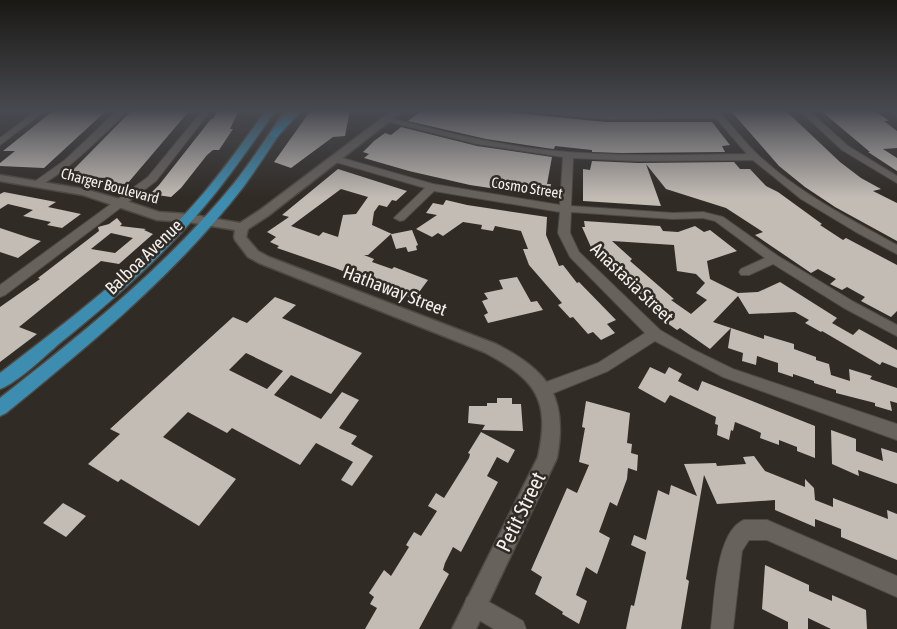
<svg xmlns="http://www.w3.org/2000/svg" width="897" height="629" font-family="'Asap Condensed',sans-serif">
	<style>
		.building { fill: #c3bcb5; fill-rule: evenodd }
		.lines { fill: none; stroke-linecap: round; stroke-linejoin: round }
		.minor-casing { stroke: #4d4944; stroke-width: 2 }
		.tertiary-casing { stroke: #4d4944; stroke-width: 3 }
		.primary-casing { stroke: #4d4944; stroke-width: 3 }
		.motorway-casing { stroke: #4d4944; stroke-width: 3 }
		.minor { fill: #68625c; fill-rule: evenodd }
		.tertiary { fill: #68625c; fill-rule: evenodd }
		.primary { fill: #3d8db1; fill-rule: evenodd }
		.motorway { fill: #21a9ea; fill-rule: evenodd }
		.labels { text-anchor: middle; stroke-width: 5; stroke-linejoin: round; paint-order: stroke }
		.far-street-label { font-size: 15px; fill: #f4f0ed; stroke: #302b25 }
		.street-label { font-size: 18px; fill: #f4f0ed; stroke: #302b25 }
		.near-street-label { font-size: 21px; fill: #f4f0ed; stroke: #302b25 }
	</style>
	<rect width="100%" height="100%" fill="#302b25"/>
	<path class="building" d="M54,110H107L44,168L0,166V163L15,151H3Z
		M132,110H190L127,184L104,183L109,178L73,177L80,171H72Z
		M218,110H239L231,127L230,129H233L219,150H213L207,155L181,188L171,197L150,194L159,185L211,119H213Z
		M311,110H350L345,136L333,137L291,168L274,162Z
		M422,110H479L494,112L495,111L606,122H712L730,145L722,146L725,152L621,153L592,152V150L555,146L554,149L546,148L486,139L408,121Z
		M730,110H785L840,162L861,178L881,189L873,191L897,203V241L835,207L805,187L779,166Z
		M820,110H874L889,121H884L897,131V148L883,149L897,158V171L868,152H870Z
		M401,127L477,146L552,157L547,184H551L549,197L470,185L409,171L364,158L369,154L363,152L374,141L385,133L391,135Z
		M592,161L638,163L734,162L740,169H750L766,186L778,192L822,224L820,225L843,240L846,238L897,265V311L891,317L861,301L865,297L847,287L842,290L830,284L836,279L818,269L811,273L755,235L763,232L726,208L666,189L646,164L661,206L583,201V169L590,170Z
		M338,169L407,191L396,201L392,200L387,207L379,205L374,212L372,225L392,234L412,230L418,245L416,246L417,250L408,252L406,247L396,249L391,234L368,255H364L374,259L372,262L392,269L394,267L428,280L414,299L335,268L277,248L279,246L270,242L276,237L267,232L289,217L282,215ZM341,189L368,197L356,214L343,215L338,237L323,232L319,236L291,226Z
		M4,192L56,202L48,207L81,214L62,228L47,225L51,222L23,216L33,210L8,204L0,209V194Z
		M446,200L467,205L547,217L546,235L559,266L563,265L577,283L579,282L616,320L607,324L615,333L601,340L593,332L588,334L573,317L570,318L558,305L562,303L529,265L523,249H528L521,231L495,226L493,231L481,229L482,225L463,222L443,236L438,233L432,237L416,229L437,215L426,213L433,203L443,205Z
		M117,218L122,224L120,226L146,229L144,230L153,234L119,264L101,261L19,327L37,334L0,362V307L40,279L38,278L99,231L98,227L109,224ZM111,233L133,238L115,253L91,249Z
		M584,221L660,226L663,231L678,232L695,226L704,232L710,230L737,251L707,261L710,279L738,293L758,292L780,282L837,318L832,323L853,335L859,329L897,350V368L882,362L880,365L822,331L821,332L805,323L809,320L795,312L749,314L738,296L713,322L731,328L710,349L680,328L677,330L667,323L674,318L658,306L651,308L594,254L582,227H585ZM612,241L674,245L677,271L696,274L705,283L696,293L707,300L691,314L671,300L674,299L630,261L632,259Z
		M0,228L30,238L41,241L18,258L0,252Z
		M517,277L531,302L537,301L543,310L488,323L484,315L488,313L482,301L488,299L484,293L503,289L499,280Z
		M275,297L296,305L282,318L362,353L331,394L291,375L274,395L321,419L342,392L359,400L339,428L357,436L351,444L373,456L352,486L341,480L353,462L316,443L300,465L232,428L227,433L188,412L163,437L236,479L199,526L121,479L118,482L88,464L120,434L110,429L233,317L247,323ZM246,353L283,371L267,389L229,370Z
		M731,328L764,339V335L794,344V349L816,357V360L829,364L831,375L850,381L849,369L872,376L870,379L897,388V403L890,401L892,411L875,406V403L836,393V390L814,383V381L793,374V377L778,372V363L757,356L756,365L742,361L743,353L728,348Z
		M650,367L665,374L669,367L682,374L678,381L698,391L702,381L815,426V458L797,451V447L779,440V445L760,438L761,433L757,431L735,422L733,431L731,430L729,440L717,435L718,425L715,424L716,417L670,395L665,403L638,388Z
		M497,398H512V404H521L523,431L482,430L485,425L468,423L469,406H487V403H497Z
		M586,401L630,413L627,443L632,444L631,453L638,455L637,471L628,468L627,479L617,506L610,502L599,532L610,538L597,574L586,567L576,595L587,601L579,624L562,614L563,612L535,594L542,577L531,570L567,488L577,493L589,465L579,462L585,428L582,427Z
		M831,430L856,439V451L883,461L881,448L897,453V484L858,470L859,476L832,464Z
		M481,432L515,450L508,463L497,457L487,476L498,482L461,552L453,547L445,563L443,570L449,574L419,629H365L377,608L370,604L374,597L369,593L384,570L391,576L409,547L406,545L414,532L421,536L437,511L428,506L436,493L444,498L469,458L470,454L468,453Z
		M754,456L765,471L805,487V479L814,488L815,500L833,507V498L888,519L887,510L897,514V560L841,537V529L815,519V527L775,510V500L717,504L704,475L686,579L689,581L681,629H626L631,605L634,606L646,552L631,545L634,535L646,540L658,490L669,495L671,485L697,496L684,464L716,463L717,466L746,464L743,457Z
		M63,503L86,516L66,537L43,523Z
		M765,565L809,585V591L832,601V595L866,610L867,629H831L808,618V629H788V622L762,609Z"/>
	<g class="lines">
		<g class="minor-casing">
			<path id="minor" d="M37,110H46L0,145V138Z
				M118,110H127C116,124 49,189 34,186L33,184L34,182L65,160Z
				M203,110H211L156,181L5,295L0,297V285L148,177Z
				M535,110H568L606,113H712L710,110H718C731,125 743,140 756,153C797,192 848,218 897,245V254L856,232L801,199L753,160L638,161L573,158L571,206L673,213L703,212L723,217L778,256L854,302L897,325V336L844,308L773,264L749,275H741L739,272L741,269L765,258L715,221L703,218L673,219L571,212L570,233L579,252L660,330L694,350L733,369L897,424V440L723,377L655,341L608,371L544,397L538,395L536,390L538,385L598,363L645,333L570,257L558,233L560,212L434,191L404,220L400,221L394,218L396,216L425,188L332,161L330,159L335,156L433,184L560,205L563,157L477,144L382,120L386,117C439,131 492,144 546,150C612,157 680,155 747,154L716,118L606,119L539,113Z
				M799,110H808L848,146L897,176V183L842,150Z
				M888,110H897V117Z
				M744,520H767L897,576V597L767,540H749L742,551L733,629H711C715,601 715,532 744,520Z
				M475,594L523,621L526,629H494L467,613L464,605L467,597Z"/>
		</g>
		<g class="tertiary-casing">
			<path id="tertiary" d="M393,110H404L268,216L248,229L246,237L258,251L269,257L496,344C549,371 568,397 557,458L476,629H452L538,457C551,399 535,379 484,352L259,263L248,257L235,240L234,237L235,230L188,222L157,220L83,195L0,181V175L84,189L123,200L159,212L188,214L240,223L260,210Z"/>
		</g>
		<g class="primary-casing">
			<path id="primary" d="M266,110H276C252,143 230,177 203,208C161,258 111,302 60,343C45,356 17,383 0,389V373C68,321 138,268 195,203C221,174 243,142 266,110Z
				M285,110H295C278,136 262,161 244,186C177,273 91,344 6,413L0,416V398C84,332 168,265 235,182C253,159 269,134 285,110Z"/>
		</g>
		<g class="motorway-casing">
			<path id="motorway" d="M292,110H302L277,137H271V133Z"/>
		</g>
		<use href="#minor" class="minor"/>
		<use href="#tertiary" class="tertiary"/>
		<use href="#primary" class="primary"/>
		<use href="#motorway" class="motorway"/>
	</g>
	<linearGradient id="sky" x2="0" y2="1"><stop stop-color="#1a1814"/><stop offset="0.56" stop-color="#484a51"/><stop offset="1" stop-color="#484a51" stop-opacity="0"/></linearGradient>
	<rect width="897" height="198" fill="url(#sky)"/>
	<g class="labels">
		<g class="far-street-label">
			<text transform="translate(110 186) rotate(15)" y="5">Charger Boulevard</text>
			<text transform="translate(527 188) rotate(9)" y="5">Cosmo Street</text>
		</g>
		<g class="street-label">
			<text transform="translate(144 257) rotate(-44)" y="6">Balboa Avenue</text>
			<text transform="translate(632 283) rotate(44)" y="6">Anastasia Street</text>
			<text transform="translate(395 291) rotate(21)" y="6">Hathaway Street</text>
		</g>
		<g class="near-street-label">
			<text transform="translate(521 512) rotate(-64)" y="7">Petit Street</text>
		</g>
	</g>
</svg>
